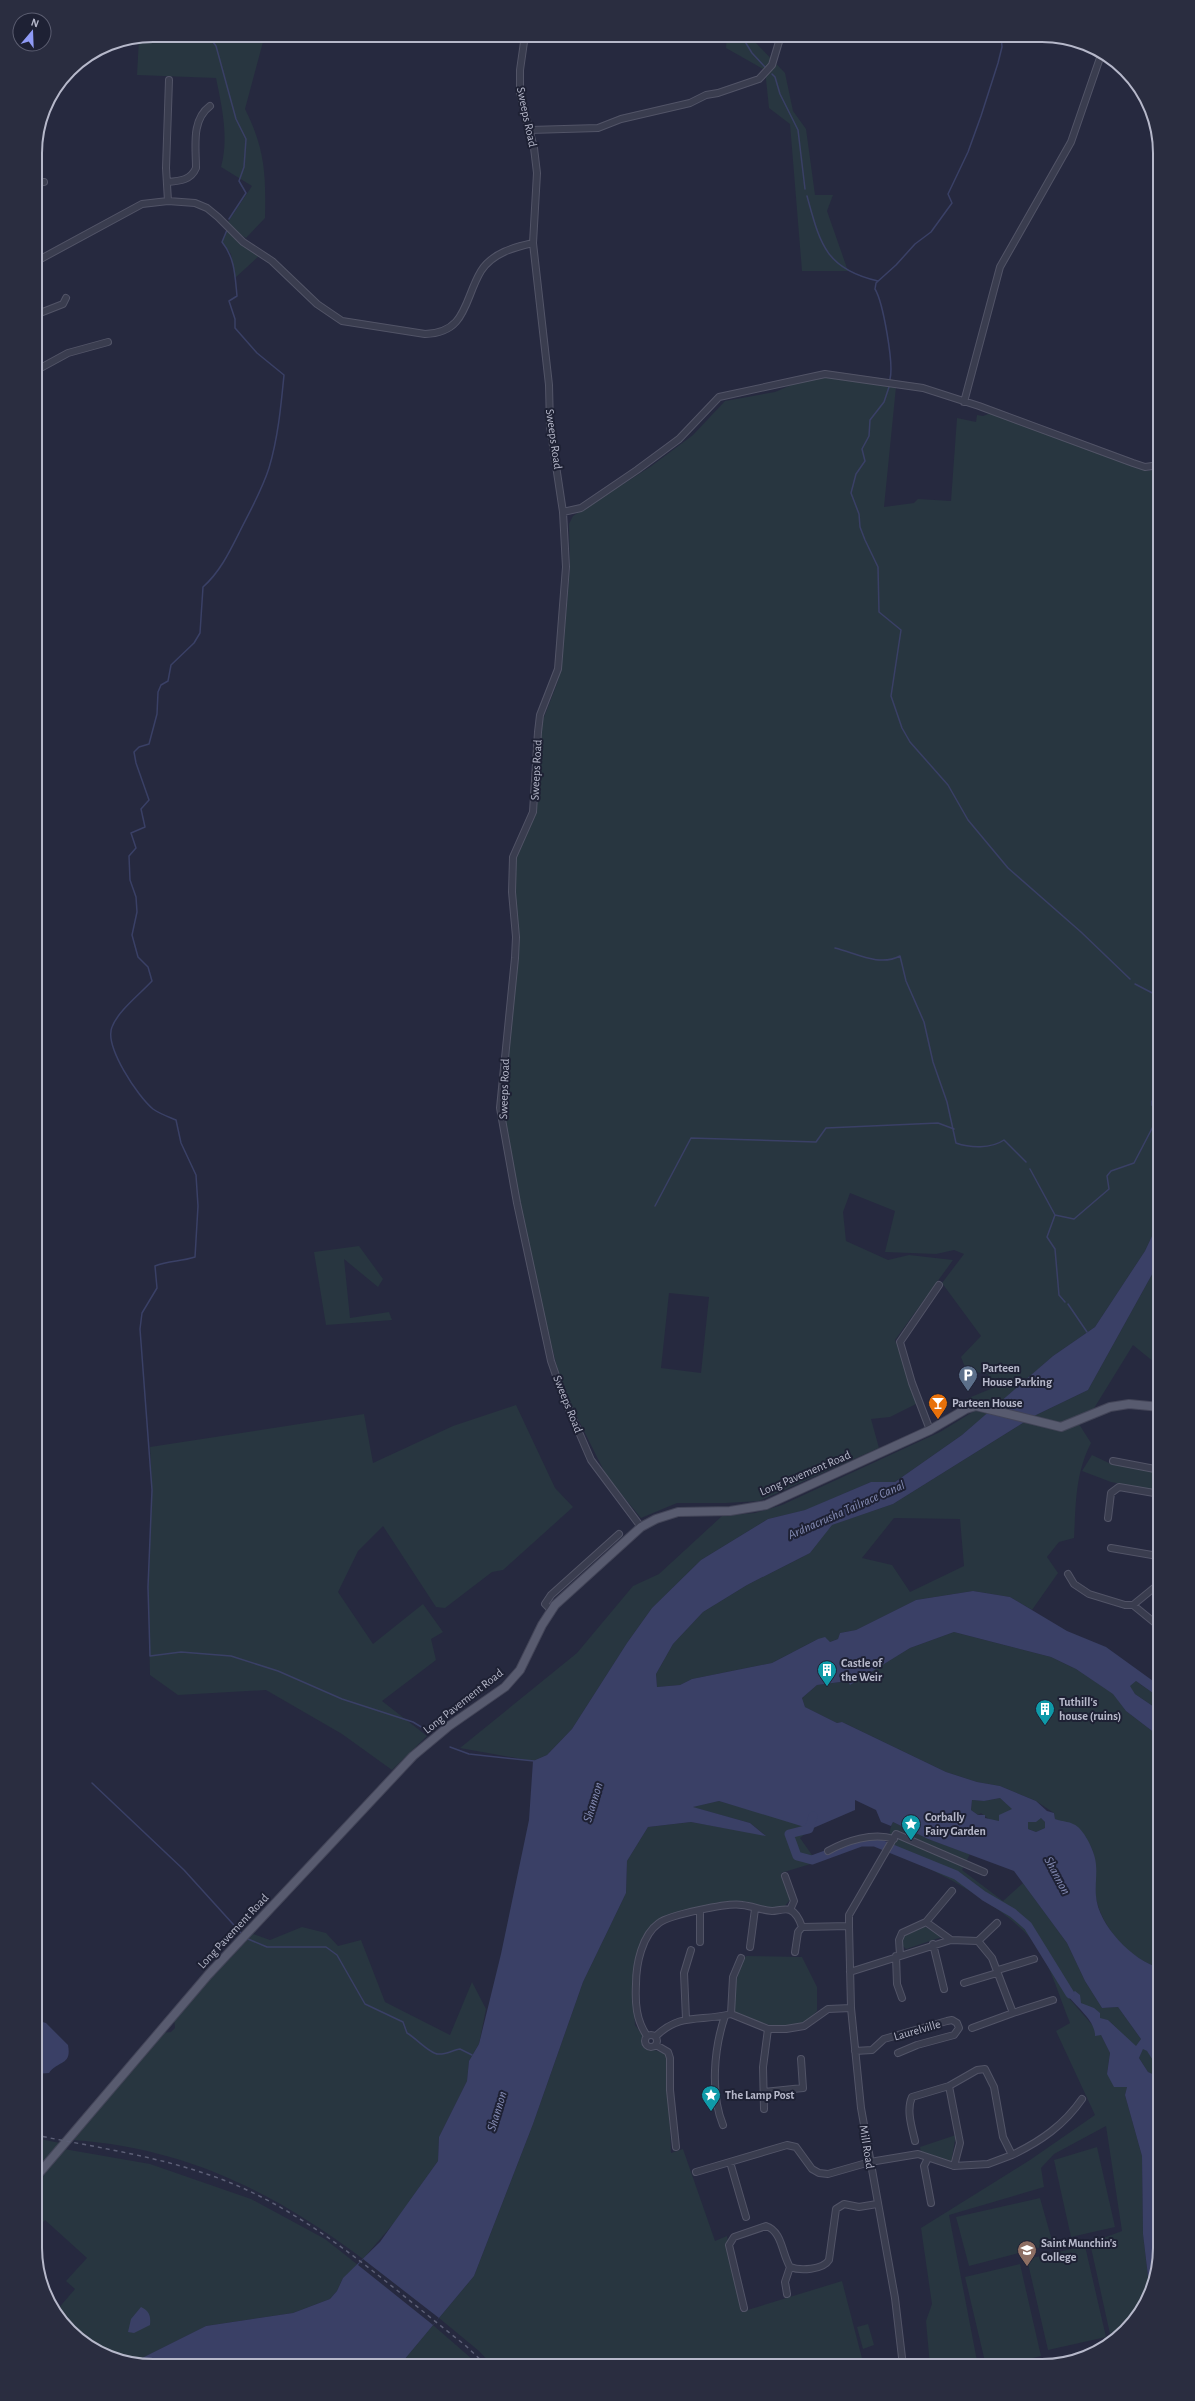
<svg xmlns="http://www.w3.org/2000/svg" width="1195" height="2401" font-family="'Alegreya Sans',sans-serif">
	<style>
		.green { fill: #283640; fill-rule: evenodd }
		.water { fill: #3a4066; fill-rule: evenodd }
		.pier { fill: #26293f }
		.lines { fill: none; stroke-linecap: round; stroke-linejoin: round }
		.stream { stroke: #3a4066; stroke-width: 1.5 }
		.river { stroke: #3a4066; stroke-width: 9 }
		.minor-casing { stroke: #525467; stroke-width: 8 }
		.major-casing { stroke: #434558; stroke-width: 10 }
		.minor { stroke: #3a3d4f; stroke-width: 6 }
		.major { stroke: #585b6f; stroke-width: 8 }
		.rail { stroke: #5c5f76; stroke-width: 1.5; stroke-dasharray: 4 4; stroke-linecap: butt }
		.labels { text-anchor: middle; stroke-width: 4; stroke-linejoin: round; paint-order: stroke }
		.street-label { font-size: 12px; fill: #b6b8ca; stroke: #1e2134 }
		.poi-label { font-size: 12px; font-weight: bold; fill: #b6b8ca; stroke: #1e2134; text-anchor: start }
		.water-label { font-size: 13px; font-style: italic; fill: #858cb5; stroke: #1e2134 }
		.rim { fill: none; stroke: #b6b8ca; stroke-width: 2 }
	</style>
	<rect width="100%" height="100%" fill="#26293f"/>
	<path class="green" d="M153,35H244L245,40L263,42L245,109C265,149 266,174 265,218L246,238L236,232L228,222L252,186L221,167C229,138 222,107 216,78L137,75L139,38Z
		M727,35H751L755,42L785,73L793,111L806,129L815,195H833L827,211L848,271H802L790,124L769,108L765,70L726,48Z
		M228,229L260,255L235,278L231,254L222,242Z
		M832,376L896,387L884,507L914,503L918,499L951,501L957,418L976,422L977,415L983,416L991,413L1147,471L1160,469V1219L1145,1251L1095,1327L1053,1356L995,1407L978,1402L967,1403L966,1399L993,1388L988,1374L975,1372L968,1375L961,1357L981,1336L942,1283L964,1254L954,1250L936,1254L885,1252L895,1211L850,1193L843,1212L846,1241L888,1260L909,1255L953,1260L895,1340L918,1403L890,1417L871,1419L879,1448L759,1501L726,1503H677L641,1518L607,1477L562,1387L537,1287L516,1186L503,1106L516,965L515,859L538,801L541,725L558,681L562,661L570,568L569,524L573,516L650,467L693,435L725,401L775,392L798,382ZM669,1293L709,1297L701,1373L661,1368Z
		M359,1246L383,1279L378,1287L344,1259L350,1318L389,1312L392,1320L326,1325L314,1252Z
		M1160,1260V1367L1133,1345L1093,1410L1077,1421L1091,1443C1075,1474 1076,1504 1074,1538L1059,1542L1047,1557L1058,1573L1032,1610L1010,1597L973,1591L916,1600L856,1630L840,1633L838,1639L830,1642L818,1639L772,1663L692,1679L680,1685L657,1687L656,1674L673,1644L703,1612L747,1585L810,1553L831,1525L893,1504L1034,1416L1088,1390ZM894,1518L960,1519L964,1566L910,1592L892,1565L862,1558Z
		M516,1405L555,1488L573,1507L503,1570L492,1572L445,1608L436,1607L383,1526L358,1551L338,1592L373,1644L423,1604L443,1632L431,1639L436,1660L382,1701L427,1736L392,1770L342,1734L266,1690L178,1695L150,1675L148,1587L152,1490L150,1447L364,1414L373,1463L453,1426Z
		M976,1410L991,1411L962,1435L895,1482H871L806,1510L768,1519L701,1560L652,1608L627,1643L572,1729L547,1755L533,1761L460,1748L577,1653L633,1586L659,1574L722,1516L755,1513L782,1505L940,1432Z
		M1092,1455L1111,1464L1160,1473V1492L1111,1482L1082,1471Z
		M954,1632L1051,1657L1076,1669L1114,1694L1126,1711L1160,1737V1968C1131,1960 1101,1928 1096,1897C1093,1880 1099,1863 1091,1847C1087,1839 1063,1822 1055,1819L1054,1813L1036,1801L1000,1786L977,1782L946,1772L842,1722L837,1723L805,1707L802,1698L817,1685L857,1680L910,1648Z
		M1136,1681L1160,1698V1711L1135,1694L1129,1686Z
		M1000,1798L1013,1809L999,1821L990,1820L981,1813L978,1815L971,1810L972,1800L984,1801Z
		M719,1801L810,1827L811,1829L800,1838L817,1862L781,1873L790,1900L783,1908H766L735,1902H722L659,1919L643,1940L633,1976L635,2025L643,2036L642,2044C650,2050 658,2050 667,2055L671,2153L683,2149L715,2241L727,2236L741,2312L842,2281L864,2366H493L479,2351L439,2318L474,2276L533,2124L583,1982L626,1893L627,1861L648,1827L691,1822L765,1835L750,1823L692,1807Z
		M1041,1818L1045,1822V1828L1036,1832L1028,1829V1822Z
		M893,1822L928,1839L970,1854L962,1870L1003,1901L1023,1883L1067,1943L1085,1981L1102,2008L1118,2007L1141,2039L1136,2047L1108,2020L1100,2019L1079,2001L1068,1997L1101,2035L1110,2053L1107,2074L1127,2087L1125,2095L1142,2156L1143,2234L1150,2293L1140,2314L1112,2343L1090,2243L1122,2231L1106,2126L1054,2154L1041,2168L1044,2187L949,2215L978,2366H930L926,2321L932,2304L921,2228L1030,2160L1095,2115L1056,2031L1070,2023C1061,2001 1054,1977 1043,1956C1019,1911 931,1867 885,1849C891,1839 888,1831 893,1822Z
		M924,1926L942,1937L906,1949L901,1944L904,1935L915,1928Z
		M302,1927L326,1933L338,1946L361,1940L385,2002L450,2035L472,1982L486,2009L479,2044L469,2061L467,2081L439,2137L438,2161L394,2223L363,2259C274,2192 186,2148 73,2140L160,2033L171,2032L175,2028L174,2018L253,1934L270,1940Z
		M746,1956L802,1957L817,1987V2011C813,2015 808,2021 803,2024C785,2034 751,2020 734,2012C733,1990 736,1975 746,1956Z
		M1143,2048C1156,2056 1160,2073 1160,2087L1157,2076L1148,2072L1139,2058Z
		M956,2135L951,2163L921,2153L920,2147Z
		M35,2138L60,2143L35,2173Z
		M1097,2147L1115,2227L1071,2237L1054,2160Z
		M64,2149L150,2164L251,2199L325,2239L358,2265L343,2278L337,2291L330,2299L293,2313L206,2326L132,2363L115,2360L81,2342L57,2310L75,2289L66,2281L87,2258L45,2220L35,2230V2187Z
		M1040,2198L1053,2244L969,2266L956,2217Z
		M1085,2246L1106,2337L1048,2350L1027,2259Z
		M1020,2264L1041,2356L1000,2366H986L965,2277Z
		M868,2324L874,2345L863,2349L857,2327Z
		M433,2325L480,2366H399Z"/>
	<path class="water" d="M1160,1219V1260L1088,1390L1034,1416L893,1504L832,1525L810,1553L747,1585L703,1612L673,1644L656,1674L657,1687L680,1685L692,1679L772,1663L818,1639L825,1637L830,1642L838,1639L840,1633L856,1630L916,1600L973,1591L1010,1597L1067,1631L1106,1647L1160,1686V1698L1136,1681L1130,1686L1135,1694L1160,1711V1737L1126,1711L1113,1694L1076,1669L1051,1657L954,1632L910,1648L850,1685L848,1681L817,1685L802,1698L805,1707L837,1723L842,1722L946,1772L977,1782L1000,1786L1036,1801L1047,1811L1054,1813L1055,1819C1063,1822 1071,1821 1078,1827C1086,1834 1096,1854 1096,1865C1097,1875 1095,1885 1096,1896C1098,1925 1133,1961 1160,1968V2071L1147,2051L1143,2049L1139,2058L1148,2072L1157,2076L1160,2087V2248L1154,2286L1150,2293L1143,2234L1142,2156L1125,2095L1127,2087H1114L1107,2074L1110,2053L1101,2035L1095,2036C1096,2022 1077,2007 1068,1996L1075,1991L1080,1995L1081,2003L1094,2008L1100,2013V2018L1108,2020L1136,2046L1141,2039L1118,2007L1102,2008L1085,1981L1067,1943L1014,1871L928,1839L893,1822L891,1826L881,1822L876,1810L855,1800V1810L811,1829L719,1801L693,1807L750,1823L766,1836L691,1822L648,1827L627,1861L626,1893L583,1982L533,2124L474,2276L399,2366H146L132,2363L206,2326L293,2313L330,2299L337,2291L343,2278L380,2242L438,2161L439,2137L467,2081L469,2061L479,2044L501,1954L529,1820L533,1761L547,1755L572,1729L627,1643L652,1608L701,1560L768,1519L805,1510L871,1482H895L962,1435L1053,1356L1095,1327L1145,1251ZM1000,1798L1012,1809L999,1815V1821L985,1818V1815H978L971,1810L972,1800L984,1801ZM1041,1818L1045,1822V1828L1036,1832L1028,1829V1822H1036Z
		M35,2020L46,2023L68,2045C72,2066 58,2060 49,2073L35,2074Z
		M141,2307C149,2311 151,2315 150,2325L134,2333L128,2332L131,2319Z"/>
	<path class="pier" d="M363,2259L439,2318L433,2325L358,2265Z"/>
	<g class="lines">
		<path class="stream" d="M208,35L216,46L236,119L246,139L244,167L239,181L246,193L229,219
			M741,35L752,53L765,67
			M772,74L775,77L780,94L798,130L805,189
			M807,196C820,243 825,269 878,281
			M227,230L222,242C235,258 235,276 237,296L229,301L235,319V328L257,353L284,375C281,406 278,438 269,468C262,490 250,511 240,531C230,551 220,572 203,587L200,633L194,643L171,665L168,681L161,685L158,692L157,714L149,744L139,747L134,752L136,763L149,800L141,809L145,827L131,833L136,848L129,856L130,880L136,897L137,912L132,935L138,957L148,967L152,981C140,994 118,1011 112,1027C104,1046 138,1097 153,1109C160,1114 169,1117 176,1120L181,1143L196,1175L198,1206L195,1257C180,1262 169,1260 155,1266L157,1288L142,1313L140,1329L152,1490L148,1587L150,1656L181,1652L231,1656L278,1671L342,1699L413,1722L423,1728
			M890,379C894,364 883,302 875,289L876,283L896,265L915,244L931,232L952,203L948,194L968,152L981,116L998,63L1002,47L1001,35
			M889,387L884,402L870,420L869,436L862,449L865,461L856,474L851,493L859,514L860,527L865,540L878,567L879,612L901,630L891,696L902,728L910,742L948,785L968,820L1008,868L1081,932L1130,979
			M835,948C856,953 879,967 900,956L906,981L924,1022L933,1062L947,1102L956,1143C970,1148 991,1149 1004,1140L1026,1162
			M1135,984L1160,997
			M1030,1169L1055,1215
			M655,1206L691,1138L816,1142L826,1128L938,1123L954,1129
			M1055,1215L1074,1219L1109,1189L1107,1176L1111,1171L1134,1163L1158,1117L1159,1114L1152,1105V1101L1160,1099
			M1055,1215L1047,1237L1055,1249L1059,1295L1065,1302
			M1068,1304L1087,1332
			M450,1747L469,1754L534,1761
			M92,1783L184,1870L242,1934
			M248,1939L267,1947H326L337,1955L365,2004L403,2022L407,2033C416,2038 430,2054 438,2054C445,2055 453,2050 460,2049L472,2055"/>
		<path class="river" d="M813,1816L809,1829L789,1834L797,1856L812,1860L861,1842H875L956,1875L984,1896L1013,1913L1028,1926L1070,1994"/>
		<g class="minor-casing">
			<path id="minor" d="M525,35L520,70V93L534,148L537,173L533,243L549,385L550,426L563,512L566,567L558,669L540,715L538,732L533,812L513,857L512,892L516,937L515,958L500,1108L517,1203L551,1361L562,1393L591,1460L641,1527
				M530,130L598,128L621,119L690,103L706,95L718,93L759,79L772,65L781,35
				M168,182C180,181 191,180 196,168C196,147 191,120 210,106
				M35,183L44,182
				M168,201L166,168L169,80
				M35,262L142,204L168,201L195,203L207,208L218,217L243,242L272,261L317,304L342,321L425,334C467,333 464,299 481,271C492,253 515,247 533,243
				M35,315L63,304L66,298
				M35,371L68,353L108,342
				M964,402L1000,267L1071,142L1101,55
				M563,512L581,508L637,470L679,439L719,397L825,374L923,388L979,406L1133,463L1145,467L1160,465
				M930,1430L912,1383L900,1342L939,1285
				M1113,1461L1160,1470
				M1108,1518L1111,1493L1119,1487L1160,1494
				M1111,1548L1152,1555L1160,1558
				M1068,1574L1074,1584L1089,1594L1125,1605H1133L1160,1583
				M1133,1605L1160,1627
				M551,1610L545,1604L551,1595L619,1534
				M828,1851C846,1841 873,1832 894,1839
				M785,1876L794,1901L790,1910
				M700,1911V1942
				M926,1922L952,1891
				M978,1941L997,1923
				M933,1944L944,1989
				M750,1947L755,1909
				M795,1952L798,1932L802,1927
				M900,1955L899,1940L902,1933L926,1922L951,1940
				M896,1956L897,1984L902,1998
				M998,1970L1034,1959
				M850,1972L951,1940L978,1941L992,1958L1013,2013L1053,2000
				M964,1983L997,1973
				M731,2014L768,2029H786L804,2026L828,2009L851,2008
				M686,2019L684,1973L691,1950
				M972,2028L1013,2013
				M645 2041a6 6 0 1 1 12 0a6 6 0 1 1-12 0Z
				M647,2036C636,2020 635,2003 636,1984C636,1964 642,1935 659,1923C669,1915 730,1902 742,1905C752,1906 761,1910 772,1911C777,1911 785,1908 790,1910C797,1913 800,1921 802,1927L849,1926
				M656,2036C681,2012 701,2022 731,2014L733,1977L741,1958
				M656,2045L668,2052L670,2058V2090L676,2147
				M855,2051L872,2050L884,2039L947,2021L952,2020L957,2023L959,2028L954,2035L917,2045L898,2053
				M764,2092L803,2088L801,2059
				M764,2109L763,2067L768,2029
				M723,2125C710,2093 714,2048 725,2016
				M915,2141C912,2128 906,2110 912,2097L949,2086
				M1012,2155C1041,2141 1064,2125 1082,2099
				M928,2158L924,2166L931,2203
				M730,2162L746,2217
				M696,2172L787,2145L796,2147L812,2169L819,2173L828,2174L870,2162L918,2154L954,2166L960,2143L949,2086L977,2070L985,2069L994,2087L1003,2137L1012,2155L988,2164L954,2166
				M787,2294L785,2282L790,2267
				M744,2308L729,2245L734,2237L766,2226C782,2231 782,2254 790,2267C800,2271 823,2270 829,2260L836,2209L844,2204L859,2207L877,2204
				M903,2366L895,2298L861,2108L851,2008L849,1926V1915L896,1834L984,1872"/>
		</g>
		<g class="major-casing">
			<path id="major" d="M35,2178L208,1975L413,1756L449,1726L505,1687L520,1670L542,1625L555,1605L641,1527L656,1519L678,1512L730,1511L766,1505L930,1430L966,1409L976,1406L1061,1427L1110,1407L1129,1404L1160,1407"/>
		</g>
		<use href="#minor" class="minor"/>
		<use href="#major" class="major"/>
		<path class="rail" d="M35,2135C99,2148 164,2157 226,2181C317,2217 389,2286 465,2345L487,2366"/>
	</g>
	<defs>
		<g id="parking-pin" transform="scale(1)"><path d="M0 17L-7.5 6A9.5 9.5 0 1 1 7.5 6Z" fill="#5c6f8a" stroke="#1e2134"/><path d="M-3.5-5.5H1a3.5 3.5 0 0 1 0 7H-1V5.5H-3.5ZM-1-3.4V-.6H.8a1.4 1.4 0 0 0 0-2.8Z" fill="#fff"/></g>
		<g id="bar-pin" transform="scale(1)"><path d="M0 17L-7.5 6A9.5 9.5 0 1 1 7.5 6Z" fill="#e8710a" stroke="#1e2134"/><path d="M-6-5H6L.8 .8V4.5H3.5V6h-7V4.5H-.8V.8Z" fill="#fff"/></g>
		<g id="building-pin" transform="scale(1)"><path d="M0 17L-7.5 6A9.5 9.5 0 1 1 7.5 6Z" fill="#0f9aa8" stroke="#1e2134"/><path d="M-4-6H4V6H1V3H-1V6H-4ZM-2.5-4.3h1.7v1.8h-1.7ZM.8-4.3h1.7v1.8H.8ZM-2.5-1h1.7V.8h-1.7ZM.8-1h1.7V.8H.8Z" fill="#fff"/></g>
		<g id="sight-pin" transform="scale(1)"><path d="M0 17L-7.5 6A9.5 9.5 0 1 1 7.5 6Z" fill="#0f9aa8" stroke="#1e2134"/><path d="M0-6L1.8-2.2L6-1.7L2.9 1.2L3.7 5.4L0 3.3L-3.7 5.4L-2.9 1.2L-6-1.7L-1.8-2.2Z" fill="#fff"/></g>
		<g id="school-pin" transform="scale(1)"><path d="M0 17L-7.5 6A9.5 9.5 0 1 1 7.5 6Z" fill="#8d6e63" stroke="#1e2134"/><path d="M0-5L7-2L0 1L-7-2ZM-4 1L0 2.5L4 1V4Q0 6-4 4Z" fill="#fff"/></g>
	</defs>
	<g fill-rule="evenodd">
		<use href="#parking-pin" x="968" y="1375"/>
		<use href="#bar-pin" x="938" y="1403"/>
		<use href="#building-pin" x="827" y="1670"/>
		<use href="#building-pin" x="1045" y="1709"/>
		<use href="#sight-pin" x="911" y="1824"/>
		<use href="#sight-pin" x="711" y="2095"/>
		<use href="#school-pin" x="1027" y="2250"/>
	</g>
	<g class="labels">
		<g class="street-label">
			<text transform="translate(527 117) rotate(78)" y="4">Sweeps Road</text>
			<text transform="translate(554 439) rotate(82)" y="4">Sweeps Road</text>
			<text transform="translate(536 770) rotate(-87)" y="4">Sweeps Road</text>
			<text transform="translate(504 1089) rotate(-88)" y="4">Sweeps Road</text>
			<text transform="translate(568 1404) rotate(68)" y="4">Sweeps Road</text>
			<text transform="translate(805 1473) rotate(-23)" y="4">Long Pavement Road</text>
			<text transform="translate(463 1701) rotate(-38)" y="4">Long Pavement Road</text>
			<text transform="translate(233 1931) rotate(-47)" y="4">Long Pavement Road</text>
			<text transform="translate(917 2030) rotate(-16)" y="4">Laurelville</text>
			<text transform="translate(867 2147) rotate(81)" y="4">Mill Road</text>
		</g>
		<g class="poi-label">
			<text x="982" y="1372">Parteen<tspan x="982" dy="14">House Parking</tspan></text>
			<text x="952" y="1407">Parteen House</text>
			<text x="841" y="1667">Castle of<tspan x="841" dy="14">the Weir</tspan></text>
			<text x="1059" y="1706">Tuthill's<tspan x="1059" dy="14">house (ruins)</tspan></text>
			<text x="925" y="1821">Corbally<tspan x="925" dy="14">Fairy Garden</tspan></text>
			<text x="725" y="2099">The Lamp Post</text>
			<text x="1041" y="2247">Saint Munchin's<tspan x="1041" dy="14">College</tspan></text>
		</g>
		<g class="water-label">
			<text transform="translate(846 1509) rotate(-24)" y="5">Ardnacrusha Tailrace Canal</text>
			<text transform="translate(592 1802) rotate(-73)" y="5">Shannon</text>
			<text transform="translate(1058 1875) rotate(62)" y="5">Shannon</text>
			<text transform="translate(496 2111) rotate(-73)" y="5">Shannon</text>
		</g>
	</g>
	<path d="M0 0H1195V2401H0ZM153 42H1042A111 111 0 0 1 1153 153V2248A111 111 0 0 1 1042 2359H153A111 111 0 0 1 42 2248V153A111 111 0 0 1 153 42Z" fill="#2a2d40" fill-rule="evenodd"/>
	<path class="rim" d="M153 42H1042A111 111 0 0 1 1153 153V2248A111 111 0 0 1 1042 2359H153A111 111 0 0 1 42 2248V153A111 111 0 0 1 153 42Z"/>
	<g transform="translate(32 32) rotate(19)"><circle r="19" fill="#1e2134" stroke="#5b5d70"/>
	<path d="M0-3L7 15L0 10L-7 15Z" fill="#8f9af5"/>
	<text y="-6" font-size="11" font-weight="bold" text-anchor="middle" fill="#b6b8ca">N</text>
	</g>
</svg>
